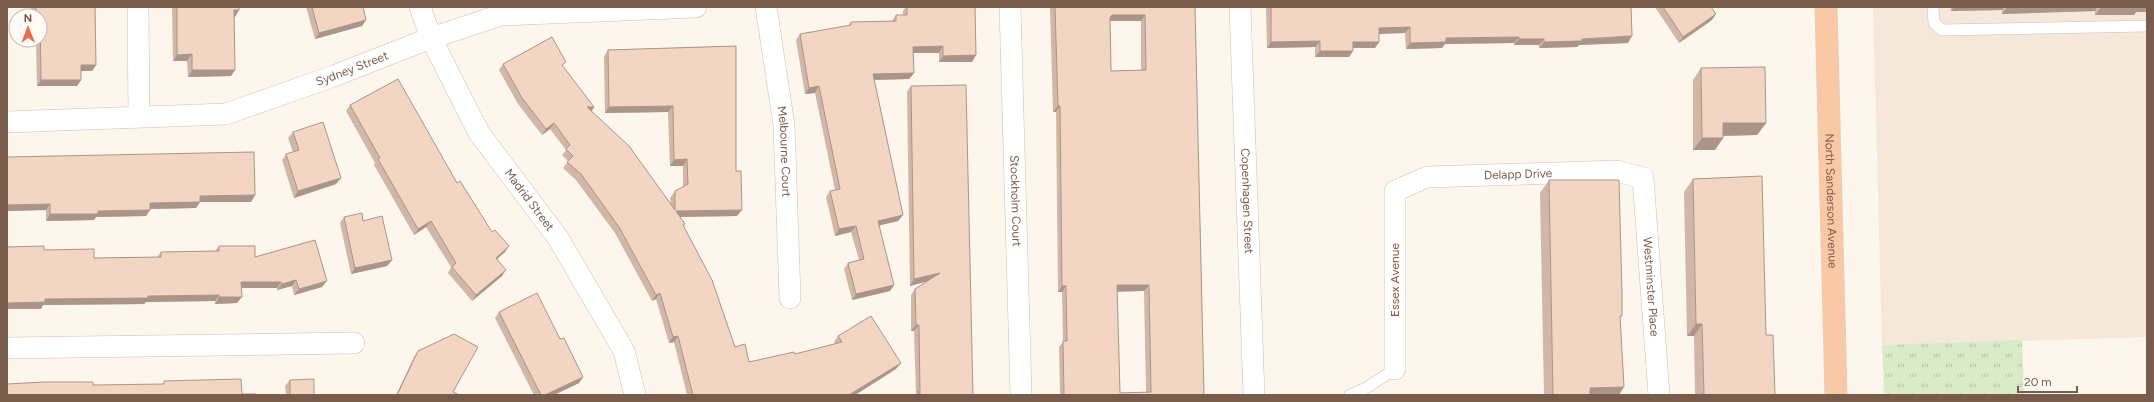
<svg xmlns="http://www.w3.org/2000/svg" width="2154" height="402" font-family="Figtree,sans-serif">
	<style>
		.residential { fill: #f5e8da }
		.grass { fill: url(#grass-tufts) }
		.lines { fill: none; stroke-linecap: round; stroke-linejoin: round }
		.service-casing { stroke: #d1beb0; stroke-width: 12 }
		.minor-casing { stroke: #d1beb0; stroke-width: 22 }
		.trunk-casing { stroke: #dad1cd; stroke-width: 23 }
		.service { stroke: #fff; stroke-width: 11 }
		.minor { stroke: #fff; stroke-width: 21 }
		.trunk { stroke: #f9c8a4; stroke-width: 22 }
		.wall { fill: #d1b7a8; fill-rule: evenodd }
		.shaded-wall { fill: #aa9588 }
		.building { fill: #f3d5c3; stroke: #aa9588; fill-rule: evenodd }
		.labels { text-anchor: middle; stroke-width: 3.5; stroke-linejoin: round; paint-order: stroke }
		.street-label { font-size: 12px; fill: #7a5c4d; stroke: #fffaf3 }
	</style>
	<defs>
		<pattern id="grass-tufts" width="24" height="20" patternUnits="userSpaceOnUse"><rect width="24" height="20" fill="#d8ecc9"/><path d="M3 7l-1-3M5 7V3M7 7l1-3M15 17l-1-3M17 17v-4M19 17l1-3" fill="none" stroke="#b4c2a5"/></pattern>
	</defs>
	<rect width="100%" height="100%" fill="#fdf6ec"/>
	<path class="residential" d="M1873,7H2147V337L1882,345Z"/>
	<path class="grass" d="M2022,340L2024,395H1884L1882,345Z"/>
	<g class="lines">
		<g class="service-casing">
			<path id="service" d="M1933,7L1934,23L1942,30L2147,26
				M1350,395L1366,388L1395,369"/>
		</g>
		<g class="minor-casing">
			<g id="minor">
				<path d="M138,7L139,116"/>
				<path id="s1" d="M420,7L431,38L479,133L558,238L624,351L635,395"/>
				<path id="s2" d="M766,7L784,125L790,298"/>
				<path id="s3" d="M1010,7L1021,395"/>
				<path id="s4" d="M1240,7L1254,395"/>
				<path id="s5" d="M7,122L226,114L331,77L431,38L501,15L696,7"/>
				<path d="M7,348L354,343"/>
				<path id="s6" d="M1395,369V191L1427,177L1617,171L1643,178L1659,395"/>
			</g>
		</g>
		<g class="trunk-casing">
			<g id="trunk">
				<path id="s7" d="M1826,7L1836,395"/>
			</g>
		</g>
		<use href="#service" class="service"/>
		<use href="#minor" class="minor"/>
		<use href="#trunk" class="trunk"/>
	</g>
	<path class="wall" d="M31,7H95L96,65L92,71H81V80L77,86H37L36,40H40V16H32Z
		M172,7H239V10L234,17L231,76L188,77L187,61H173Z
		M306,7H363L366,20L362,26L315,39Z
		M906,7H975L976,55L972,62H939V53H913L914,73L909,79L874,80L903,215L898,221L879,225L894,285L890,291L852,300L844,269L848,263L859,260L851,232L835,236L826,197L830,191L835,190L815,93L805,94L796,40L800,34L848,26L851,22L892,21L896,15H903V11Z
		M1050,7H1195L1204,395H1060L1059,347L1063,342L1062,292H1058L1056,112H1053ZM1110,21H1141V70L1111,71ZM1117,291H1144L1146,392L1120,393Z
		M1266,7H1631L1628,43L1579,45L1577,47L1539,48V45H1514V43L1445,44L1442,48L1406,49L1405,33L1379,34V42L1375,48H1353L1349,57H1315V47L1267,48Z
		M1655,7H1711L1712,20L1679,43Z
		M1951,7H2147L2136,12L2134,15H2095V11L2002,14V10L1951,11Z
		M736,46V171L737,216L680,217L684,226L735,347L749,362L795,354L835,344L834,342L838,336L896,369L855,395H687L674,342L669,343L656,299L652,301L615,233L576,180L563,168L568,161L562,155L566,150L550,129L542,135L518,104L499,70L503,64L563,66L594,107L592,111L671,203L670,198L675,191L683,187V166H670L668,112L605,113L604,56L608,50Z
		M1701,68L1766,123L1757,135L1723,136V138L1715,150H1693V80Z
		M911,86L973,395H915L916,394L914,331H911V295L915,289L927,281L910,286L907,92Z
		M350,105L457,183L505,252L497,259L502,276L472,301L448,273L451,267L426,227L414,235L374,165L375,163L346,111Z
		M293,132L336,184L294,198L282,160L286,154L293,152L288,138Z
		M7,157L255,195L251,202H200L196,208L150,209L146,216L96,217L94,220L46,221V210L7,211Z
		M1693,179L1766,335L1775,395H1695L1694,336H1687L1684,192Z
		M1549,180L1620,319L1619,395H1544L1540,193Z
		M344,217L363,221L392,260L387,266L351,274L340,223Z
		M219,246L255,257L322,287L294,295L292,286L277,290V288H241L237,303L215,304V301L146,302L144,304L43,305L41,309L44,250L94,258L157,257L161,252L215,251Z
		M499,312L560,339L583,377L579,383L554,395H534L495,318Z
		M418,351L453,392L459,395H396L414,357Z
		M290,380L314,395H286L285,386Z"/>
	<path class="shaded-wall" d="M1954,7H2004L2002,10L1951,11Z
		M2007,7H2097L2095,11L2002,14Z
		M2101,7H2147V12H2136L2134,15H2095Z
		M234,10H239L235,17H230Z
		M1716,14L1712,20L1679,43L1683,37Z
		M1112,15H1145L1141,21H1108Z
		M366,20L362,26L315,39L319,33Z
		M1410,27L1405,33L1374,34L1379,28Z
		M1632,36L1628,43L1579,45L1577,47L1539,48L1544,42L1582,39Z
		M1519,37L1514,43L1445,44L1442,48L1406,49L1410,43L1446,38Z
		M1519,39H1544L1539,45H1514Z
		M1320,41L1315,47L1267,48L1271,42Z
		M1353,42H1379L1375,48H1349Z
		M943,46L939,53H909L913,47Z
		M1320,51H1353L1349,57H1315Z
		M192,54L187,61H173L177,55Z
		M976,55L972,62H939L943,56Z
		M81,65H96L92,71H76Z
		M192,70H235L231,76L188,77Z
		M914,73L909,79L869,80L873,74Z
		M41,80H81L77,86H37Z
		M819,86L815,93L805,94L809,88Z
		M673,106L668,112L605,113L609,107Z
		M1058,106H1060L1056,112H1053Z
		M587,107H594L590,113Z
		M554,123L550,129L542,135L546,129Z
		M1723,123H1766L1757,135L1714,136Z
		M1702,138H1723L1715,150H1693Z
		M687,159L683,166H670L674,160Z
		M341,178L336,184L294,198L298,191Z
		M255,195L251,202H200L196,208L146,209L150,203L200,196Z
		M50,204L46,210L7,211V205Z
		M150,210L146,216L96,217L94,220L46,221L50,214L98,211Z
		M742,210L737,216L672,217L676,211Z
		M903,215L898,221L873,227L878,221Z
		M431,221L426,227L414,235L418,229Z
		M856,226L851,232L835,236L839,229Z
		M509,246L505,252L491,264L496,258Z
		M392,260L387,266L351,274L355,268Z
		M506,270L502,276L472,301L476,295Z
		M940,273L936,279L910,286L914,279Z
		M296,280L292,286L277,290L282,284Z
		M327,281L322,287L294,295L299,289Z
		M241,282H281L277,288H237Z
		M894,285L890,291L852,300L856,294Z
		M1117,285H1149L1144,291L1113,292Z
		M1062,286H1066L1062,292H1058Z
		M660,293L656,299L652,301L656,295Z
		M219,295L215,301L146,302L144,304L43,305L41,309H7V303L45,299L148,296Z
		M219,297H242L237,303L215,304Z
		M1696,324H1702L1694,336H1687Z
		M916,325H919L914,331H911Z
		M678,336L674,342L669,343L673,337Z
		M901,363L896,369L855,395H849Z
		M583,377L579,383L554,395H545Z
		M1624,387L1619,395H1585L1590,388Z"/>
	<path class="building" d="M36,7H95L96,65H81V80H41L40,16H36Z
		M177,7H239V10H234L235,70H192V54L177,55Z
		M312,7H363L366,20L319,33Z
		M907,7H975L976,55L943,56V46L913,47L914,73L873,74L903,215L878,221L894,285L856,294L848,263L864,259L856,226L839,229L830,191L840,189L819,86L809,88L800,34L851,25V22L896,21V15H907Z
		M1055,7H1195L1204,395H1064L1063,341H1067L1066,286H1062L1060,106H1058ZM1112,15H1145L1146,70L1111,71L1110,17ZM1117,285H1149L1151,392L1120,393Z
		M1271,7H1631L1632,36L1582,39V41L1544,42V39H1519V37L1446,38V42L1410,43V27L1379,28V42H1353V51H1320V41L1271,42Z
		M1663,7H1711L1716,14L1683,37Z
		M552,37L566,62L562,65L594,107H587L629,146L675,210V191L688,184L687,159L674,160L673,106L609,107L608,50L736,46V171H741L742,210L676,211L685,224L683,225L712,280L735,347L745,344L749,362L794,352L795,354L842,342L838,336L871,316L901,363L849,395H693L678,336L673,337L660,293L656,295L619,227L581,174L567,162L573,156L566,149L570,145L554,123L546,129L522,98L503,64Z
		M1765,67L1766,123H1723V138H1702L1701,68Z
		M398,79L457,183L460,181L492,232L495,230L509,246L496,258L506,270L476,295L452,267L456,263L431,221L418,229L378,159L380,158L350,105Z
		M966,85L973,395H918V391L920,394L919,325H916L915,289L940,273L914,279L911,86Z
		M323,122L341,178L298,191L286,154L299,150L293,132Z
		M254,152L255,195L200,196V202L150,203V210L98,211V214H50V204L7,205V157Z
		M1762,176L1766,335H1773L1775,395H1704L1702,324H1696L1693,179Z
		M1549,180H1619L1622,294V316H1620L1624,387L1590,388V395H1552H1553Z
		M362,213L363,221L382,216L392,260L355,268L344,217Z
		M315,240L327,281L299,289L296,280L282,284L281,282H241L242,297H219V295L148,296V298L45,299V302L7,303V247L44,246V250L94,249V258L161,257V252L219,251V246H255V257Z
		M537,293L560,339L564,338L583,377L545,395H541L499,312Z
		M454,334L478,347L453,392L459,395H397L418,351Z
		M241,379L242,394H256V395H7V384L44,382H93V385L164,384V381Z
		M314,379V395H290V380Z"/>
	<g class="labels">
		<g class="street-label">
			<text dy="4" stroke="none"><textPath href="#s5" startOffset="353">Sydney Street</textPath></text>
			<text dy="4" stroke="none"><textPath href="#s2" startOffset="146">Melbourne Court</textPath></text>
			<text dy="4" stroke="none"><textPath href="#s6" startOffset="304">Delapp Drive</textPath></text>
			<text dy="4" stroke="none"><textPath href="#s1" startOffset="223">Madrid Street</textPath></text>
			<text dy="4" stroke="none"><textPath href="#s3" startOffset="194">Stockholm Court</textPath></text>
			<text dy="4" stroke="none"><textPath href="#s4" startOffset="194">Copenhagen Street</textPath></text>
			<text dy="4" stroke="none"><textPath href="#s7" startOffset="194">North Sanderson Avenue</textPath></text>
			<text transform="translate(1395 280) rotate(-90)" y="4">Essex Avenue</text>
			<text dy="4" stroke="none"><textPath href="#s6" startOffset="539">Westminster Place</textPath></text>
		</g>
	</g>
	<rect width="2154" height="402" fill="none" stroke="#7a5c4d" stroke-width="16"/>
	<g transform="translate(28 28) rotate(359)"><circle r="19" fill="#fffaf3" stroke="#cabbb1"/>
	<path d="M0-3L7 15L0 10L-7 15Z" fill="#e76f51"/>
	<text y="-6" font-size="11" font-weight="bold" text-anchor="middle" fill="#7a5c4d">N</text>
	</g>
	<path d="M2018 386v6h59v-6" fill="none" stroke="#7a5c4d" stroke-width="2"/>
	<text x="2024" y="386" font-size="12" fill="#7a5c4d" stroke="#fffaf3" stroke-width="3" paint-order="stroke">20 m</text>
</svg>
